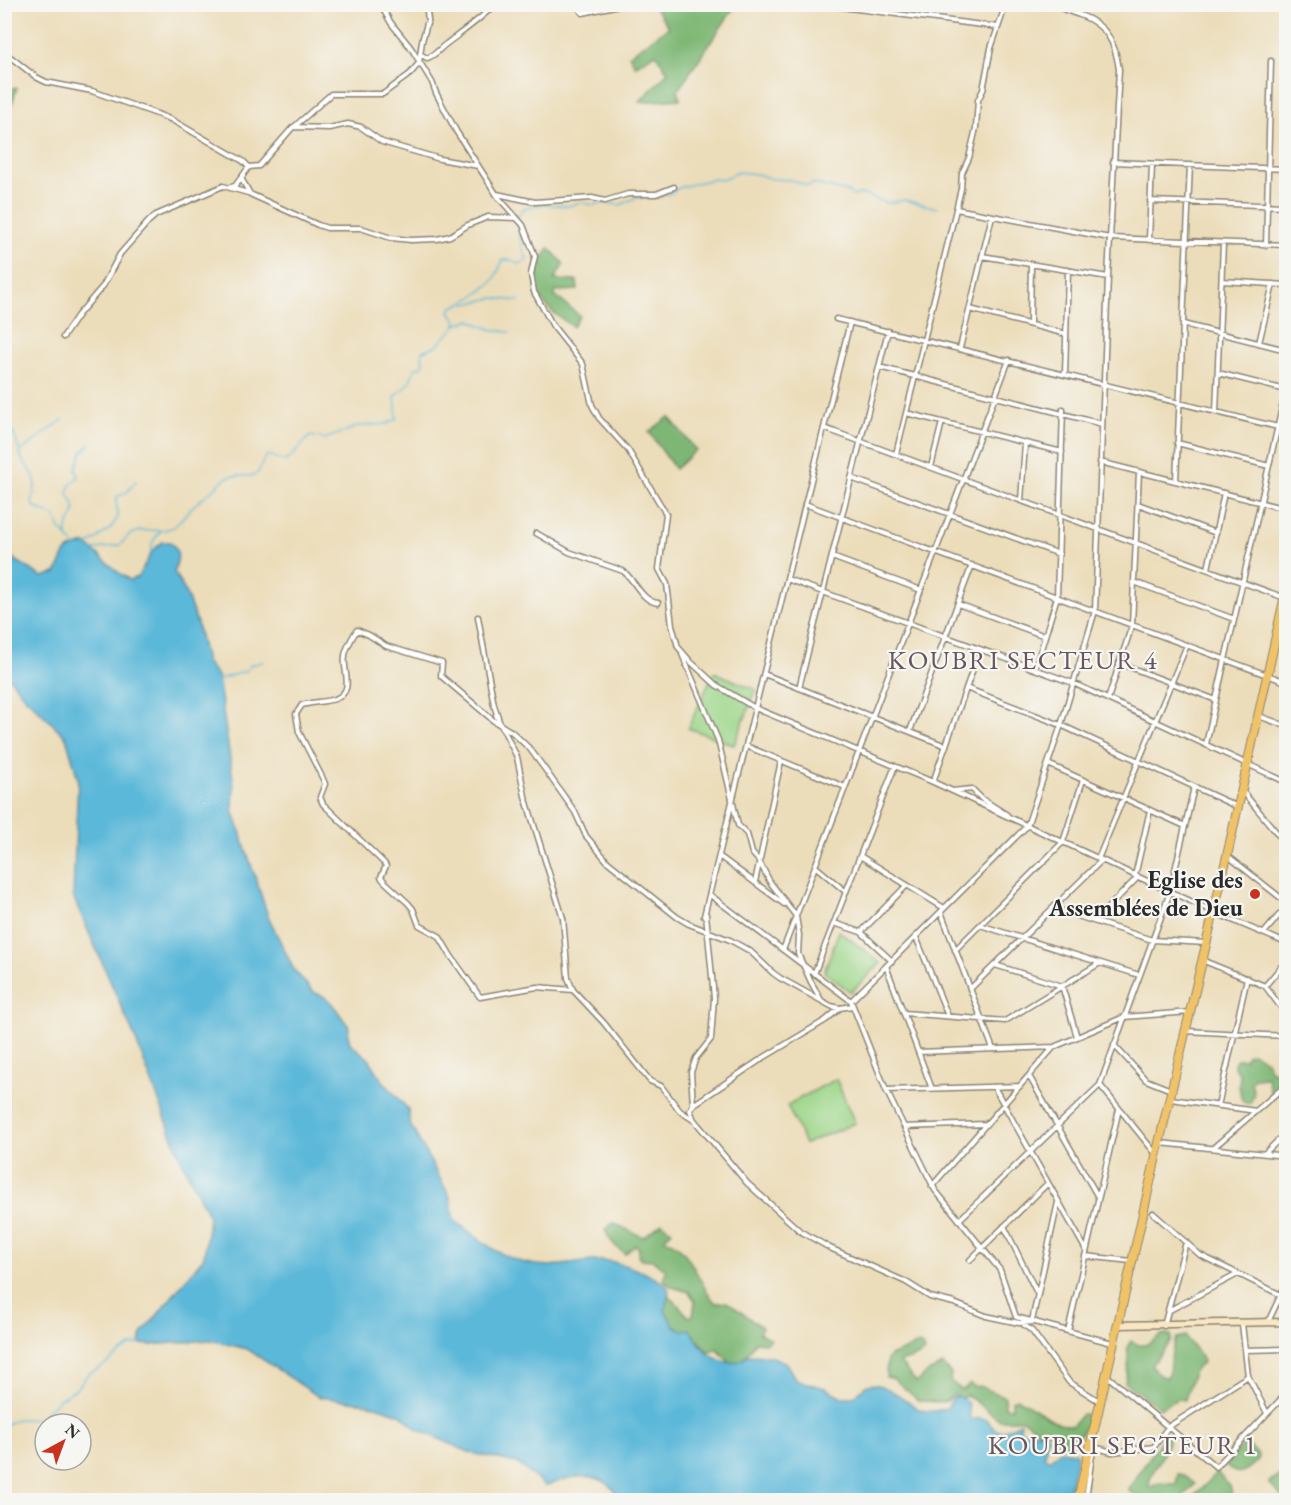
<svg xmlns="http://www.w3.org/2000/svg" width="1291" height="1505" font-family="'EB Garamond',serif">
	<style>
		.green { fill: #9dd689; stroke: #64805a; stroke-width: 1.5 }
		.forest { fill: #7eb775; stroke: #547150; stroke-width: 1.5 }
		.water { fill: #5bb8d9; stroke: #437282; stroke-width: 1.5 }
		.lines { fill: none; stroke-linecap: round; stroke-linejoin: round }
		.stream { stroke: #5bb8d9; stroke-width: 1.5 }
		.street-casing { stroke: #8c8472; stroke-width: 7 }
		.secondary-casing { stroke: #8c8472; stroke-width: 9 }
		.highway-casing { stroke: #8c8472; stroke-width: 10 }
		.street { stroke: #fff; stroke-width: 4 }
		.secondary { stroke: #f9e7c3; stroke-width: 6 }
		.highway { stroke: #f1c369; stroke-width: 8 }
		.poi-dot { fill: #c8321e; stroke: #f6f6f2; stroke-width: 2 }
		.labels { text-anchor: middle; stroke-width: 4.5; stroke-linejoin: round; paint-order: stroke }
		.poi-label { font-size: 24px; font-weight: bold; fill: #2b2b2b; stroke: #f6f6f2; text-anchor: end }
		.quarter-label { font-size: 27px; letter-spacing: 1.5px; fill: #69555d; stroke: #f6f6f2 }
	</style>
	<rect width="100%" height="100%" fill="#f6f6f2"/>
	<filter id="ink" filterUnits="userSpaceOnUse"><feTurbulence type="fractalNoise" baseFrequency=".0167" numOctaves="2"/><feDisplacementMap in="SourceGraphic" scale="12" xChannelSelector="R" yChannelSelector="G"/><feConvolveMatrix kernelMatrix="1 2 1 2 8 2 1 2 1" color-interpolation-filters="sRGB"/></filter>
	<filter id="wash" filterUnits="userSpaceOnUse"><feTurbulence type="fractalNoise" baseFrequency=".008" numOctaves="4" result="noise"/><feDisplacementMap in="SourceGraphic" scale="24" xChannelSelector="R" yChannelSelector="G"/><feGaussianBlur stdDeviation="1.35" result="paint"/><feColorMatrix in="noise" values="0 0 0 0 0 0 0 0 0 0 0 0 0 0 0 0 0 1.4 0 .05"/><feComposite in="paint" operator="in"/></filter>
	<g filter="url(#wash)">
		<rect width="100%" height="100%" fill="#ecddba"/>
		<path class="green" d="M714,672L756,690L734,745L688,728Z
			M839,931L881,963L851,992L824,972Z
			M836,1079L855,1123L805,1144L787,1105Z"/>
		<path class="forest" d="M653,5H736L678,90L680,99L639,102L668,72L655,53L635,66L629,55L669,27Z
			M5,88H17L5,123L4,88Z
			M549,248L564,264L554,280L577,281L578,290L557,291L554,295L580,316L573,327L551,311L536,293L537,268Z
			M669,417L696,450L675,469L649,432Z
			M1254,1053L1266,1061L1271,1071L1277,1072L1280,1075V1080L1274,1093L1270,1092L1267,1077L1254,1078L1251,1083L1254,1093L1250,1103L1247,1104L1242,1101L1239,1086L1240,1074L1234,1068V1063L1237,1059H1244L1248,1054Z
			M613,1223L643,1237L662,1223L672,1231L664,1239C690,1244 699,1287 716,1303L727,1302L762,1327L759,1333L771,1339L766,1343L755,1342L743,1361L731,1364L717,1349L709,1353L694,1335L682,1331L674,1326L665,1310L669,1295L689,1317L693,1315L695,1301L689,1292L672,1287L663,1280L666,1270L653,1260L641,1259L638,1255L639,1248L635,1245L625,1254C614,1246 610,1241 605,1230Z
			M1164,1334L1171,1335V1341L1152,1364V1367L1159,1375L1166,1378C1174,1366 1168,1352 1177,1338L1186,1336C1188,1346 1199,1348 1203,1362L1194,1371L1185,1400L1178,1399L1160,1408L1125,1383L1129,1361L1127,1347L1131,1341C1146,1351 1150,1341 1164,1334Z
			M919,1344L923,1347L924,1352L919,1356L900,1362L916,1382L930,1371L943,1365L951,1374L950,1381L962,1390L970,1384L975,1387L980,1386L1005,1397V1407L1012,1408V1400L1017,1398L1056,1422L1072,1426L1082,1414H1085L1089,1420L1074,1444L1070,1446L1060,1445L1056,1433L1039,1431L1024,1420H1000L967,1395L962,1398L953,1395L947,1401L942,1402L919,1401L894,1379L886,1377L887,1359L890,1356Z
			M1168,1433C1171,1454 1148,1469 1149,1488L1159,1483L1176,1484L1178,1474L1183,1475L1195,1484L1179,1500H1143L1129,1491V1488L1165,1434Z
			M1246,1443L1259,1456L1258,1460C1247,1471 1238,1479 1225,1465Z
			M1286,1472V1500L1270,1485V1481Z
			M1217,1473L1230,1486L1233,1500H1190Z"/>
		<path class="water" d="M162,542H170C181,552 178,559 174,572L185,591L197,623L206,662L218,677L234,786L233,810L268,916L294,970L313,992L323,996L331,1002L349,1027L348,1035L350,1043L369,1059L383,1081L408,1109L410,1124L450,1197L454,1220C478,1238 499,1258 530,1264C556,1270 582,1259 608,1261C621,1263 632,1268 643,1272C653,1277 664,1281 669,1290L665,1310L674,1326L682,1331L689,1329C695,1335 698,1342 703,1348C714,1361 736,1369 748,1355L770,1356L782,1361L786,1363L796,1380L825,1388L842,1397H854C858,1394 860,1390 864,1387C879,1376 906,1402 919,1409C928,1413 937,1411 947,1408L953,1398L958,1396L968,1403L970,1418L973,1420L978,1418L987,1420L994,1429L1001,1432L1021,1423L1020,1429L1022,1432L1026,1431L1045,1433L1048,1437L1044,1456L1048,1459H1051L1060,1450L1075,1452L1077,1457L1067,1500H620C617,1497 615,1491 612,1488C596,1469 564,1478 545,1486L517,1463L471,1453L417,1429L400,1414L366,1403L319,1397L247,1349L210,1340L150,1345L140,1344L142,1334L204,1257L209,1217L181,1159L135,1038L73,896L78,779L66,737L23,695L5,672L4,548L14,559L42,577L56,573C68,553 58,551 86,544L118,572L130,580L138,577L153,550Z"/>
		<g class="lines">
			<path class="stream" d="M466,304L493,298L519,301
				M456,325L470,320C481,326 497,332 510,332
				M4,413V417
				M4,421C19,435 15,443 22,459C25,466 33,471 35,479C38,488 30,497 33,506L55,517L60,529L76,547
				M20,452L64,419
				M67,536C64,517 85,519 68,494L70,485L79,477L76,469L82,453L91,443
				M87,546L110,529L118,517L116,502L117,497L127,492L136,481
				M93,550L120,545L129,535L139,531L164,530L174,527L191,508L226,478C235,473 245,478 255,475C262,472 260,461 268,455L285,461C296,456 301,443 311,436L325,439L359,426L386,424L397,419L395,397L409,383L415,369L423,365L422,351L436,346L455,327L457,322L450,311L451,308C467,301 484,292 495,278C498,272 500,266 503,260H512L518,264L526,261L527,259C524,255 516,226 517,221C517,216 521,212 524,208L542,204L569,206L581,202L592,205L606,203L620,205L635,198L659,197L671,193L681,187L713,179L721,180L738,172L757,174L772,179L791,180L808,186L813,184L848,192L853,196L861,194L887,203L905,200L937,208
				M151,553L152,543L160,531
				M217,680L246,671L250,665L263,662
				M4,1425L18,1419H39L58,1400L76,1389L88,1374L100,1368L130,1346L140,1344"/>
		</g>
	</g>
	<g filter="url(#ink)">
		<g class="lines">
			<g class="street-casing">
				<path id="street" d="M380,4L391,23L411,48L432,82L436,93L456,131L498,197L523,225L535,256L531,274L534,292L553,326L583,364L592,405L599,418L628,450L666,514L659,569L667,584L672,625L678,647L691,662L716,685L755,708L933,782L1225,917L1286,943
					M579,4L580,10L583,13L623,4
					M818,4L998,27
					M4,52L36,77L46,82L92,91L157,114L172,120L243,161L249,167
					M420,54L427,58C435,56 439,49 446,44C463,31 480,20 495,4
					M294,127L331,94H383L410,74L419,63L422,41L428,20L426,4
					M1113,162L1286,169
					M241,178L250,194L318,225L327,228H361L391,238L411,240L437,239L450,236L468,225L488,217L517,218
					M231,187L235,186L249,167L259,166L293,127L329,128L348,124L361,127L382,142L440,159L478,166
					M497,194L535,202L592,198L605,201L628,194H656L674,187
					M1150,201L1286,206
					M956,209L1110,238L1286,245
					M1149,240L1152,164
					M1266,245L1271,61
					M982,256L1108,277
					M1222,281L1286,285
					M970,309L1066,334
					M836,319L1286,429
					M1030,324L1031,264
					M1183,324L1286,350
					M63,337L78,315L103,286L120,254L149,221L156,215L223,186L248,193
					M1259,343L1273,284
					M960,348L992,216
					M879,367L1102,424
					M1218,373L1286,390
					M1065,374L1068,270
					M1216,412L1223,243
					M906,413L1062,452
					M824,428L1285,598
					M1177,443L1269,466
					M896,454L961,189L962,173L969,158L976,128L978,100L983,90L991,48L1006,4
					M1100,462L1286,509
					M931,467L942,422
					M851,478L1059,554
					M1176,481L1190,165
					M1021,501L1025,443
					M805,504L1286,682
					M1138,504L1216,533
					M536,533L569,552L623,571C636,581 641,601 658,603
					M832,557L921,590
					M1208,569L1224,493
					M787,579L1073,683L1286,782
					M1134,582L1234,619
					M958,604L1045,636
					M478,617L494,705L498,717
					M682,654L718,740L738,825L747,834L752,853L759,861L770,882L796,916L799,935L798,954L811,982L821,1000
					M1119,663L1216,700
					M1035,669L1057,597L1063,409
					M764,674L946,746
					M799,688L888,331
					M966,688L1061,725L1238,807
					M1108,699L1132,625L1139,472
					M496,715L517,757L525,796L563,918L568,978L573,990L604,1023L650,1081L661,1086L680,1111L695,1121L747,1183L800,1231L830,1248L906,1282L930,1297L954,1303L986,1316L1019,1323L1036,1322
					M1259,716L1286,726
					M511,731L530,749L544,768L575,812L586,836L608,862L677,917L689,924L730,940L750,951L773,973L780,978L831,1006L840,1008L852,1006
					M910,731L972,565
					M512,732L494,721L441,676L442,663L386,646L369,635L357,630C354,634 345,650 345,656C342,670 356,691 335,699C325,702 313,702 302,705L296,714L299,732L323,779L325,784L320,797L323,804L384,863L386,866L381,877L384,881L408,903L413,909L419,925L439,936L451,956L480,997L537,987L573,990
					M1206,744L1286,390
					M746,746L845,787
					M1048,764L1185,826
					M933,782L980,649
					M952,791L972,789L982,799L1007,815
					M1243,792L1286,844
					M719,856L784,904
					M860,856L944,908
					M1228,856L1286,902
					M1098,859L1187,645
					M815,866L846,892
					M1135,876L1150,810
					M755,882L781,761
					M710,895L851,1001L886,1090L935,1190L1000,1270L1016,1317L1112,1343
					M1053,908L1152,940L1206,943
					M941,912L993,1049
					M704,916L850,322
					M1095,921L1138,877
					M834,923L861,932L892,961
					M980,925L1139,975
					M861,932L907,885
					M1264,933L1286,907
					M916,937L948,1016
					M783,950L1009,360
					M955,950L1063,842L1083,780
					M1204,961L1265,986L1286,1014
					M995,965L1062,986L1077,1037
					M886,966L932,1089
					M814,974L895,766
					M1265,986L1286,961
					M970,989L1102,860
					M851,1001L1027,826L1061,725L1095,611L1108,277L1119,69C1115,42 1107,25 1080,15C1071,12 1062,10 1054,4
					M904,1013L1005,1021L1100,963
					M1186,1031L1286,1036
					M1114,1045L1146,1080L1171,1090
					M918,1052L1054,1047L1124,1017L1190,1012
					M1029,1076L1098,1197
					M1100,1085L1156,1154
					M994,1087L1086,1250
					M886,1090L1020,1086
					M1171,1099L1256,1111
					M693,1105L691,1072L696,1058L711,1039L714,998L706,914
					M1218,1106L1247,978
					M694,1120L690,1110L693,1105L763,1058L826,1020L840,1008
					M904,1127L986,1124
					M1160,1143L1286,1156
					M1213,1148L1286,1085
					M1265,1153L1286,1133
					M932,1186L1053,1048
					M1153,1213L1200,1255L1281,1295
					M959,1220L1100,1085L1170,892L1194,787
					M1004,1226L1038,1295
					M1085,1256L1131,1261
					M970,1260L1048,1183
					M1168,1311L1238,1274
					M1032,1321L1058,1202
					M1268,1322L1286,1284
					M1242,1324L1248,1376L1267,1413
					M1024,1325L1032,1331L1069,1382L1099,1401
					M1164,1326L1186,1242
					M1068,1331L1119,1109
					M1245,1350L1286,1349
					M1106,1375L1216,1467L1286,1394
					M1090,1446L1112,1452L1154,1447L1168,1427L1248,1376
					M1085,1500C1090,1482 1089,1465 1094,1447"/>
			</g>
			<g class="secondary-casing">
				<path id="secondary" d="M1117,1325L1286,1322"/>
			</g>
			<g class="highway-casing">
				<path id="highway" d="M1078,1500L1159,1143L1227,856L1286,591"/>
			</g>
			<use href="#street" class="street"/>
			<use href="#secondary" class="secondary"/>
			<use href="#highway" class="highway"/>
		</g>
	</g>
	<circle class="poi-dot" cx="1255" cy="894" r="6"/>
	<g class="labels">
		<g class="poi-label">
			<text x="1243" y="888">Eglise des<tspan x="1243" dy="28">Assemblées de Dieu</tspan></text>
		</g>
		<g class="quarter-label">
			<text x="1023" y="669">KOUBRI SECTEUR 4</text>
			<text x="1123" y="1454">KOUBRI SECTEUR 1</text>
		</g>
	</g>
	<rect width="1291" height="1505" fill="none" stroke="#f6f6f2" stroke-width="24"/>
	<g transform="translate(63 1442) rotate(41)"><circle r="28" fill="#f6f6f2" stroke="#a5a5a2" stroke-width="1.5"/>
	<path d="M0-4.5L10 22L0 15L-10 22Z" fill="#c8321e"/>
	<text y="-9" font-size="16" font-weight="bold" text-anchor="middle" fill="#2b2b2b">N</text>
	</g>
</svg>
